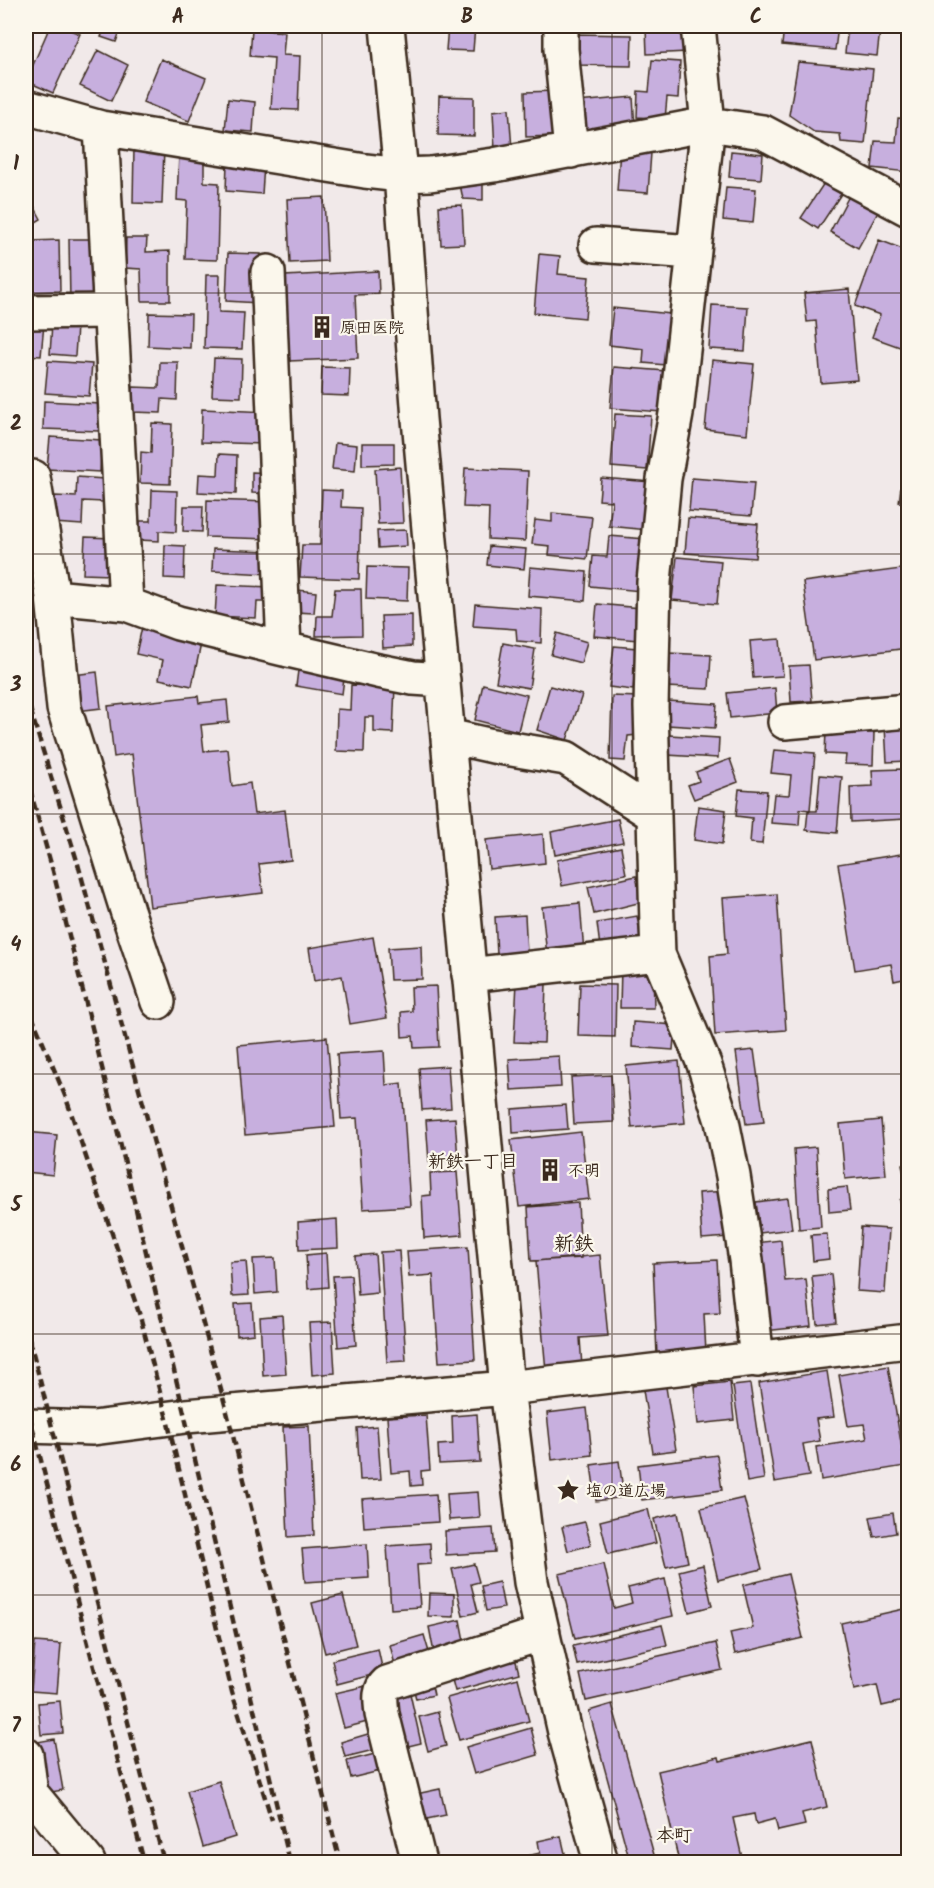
<svg xmlns="http://www.w3.org/2000/svg" width="934" height="1888" font-family="Kalam,'Klee One',sans-serif">
	<style>
		.building { fill: #c7afde; stroke: #3b2a1e; stroke-width: 1.5 }
		.lines { fill: none; stroke-linecap: round; stroke-linejoin: round }
		.minor-casing { stroke: #3b2a1e; stroke-width: 38 }
		.minor { stroke: #fbf7ec; stroke-width: 33 }
		.rail { stroke: #3b2a1e; stroke-width: 4.5; stroke-dasharray: 9 4.5; stroke-linecap: butt }
		.grid { fill: none; stroke: #3b2a1e; stroke-width: 1.5; stroke-opacity: 0.55 }
		.labels { text-anchor: middle; stroke-width: 4.5; stroke-linejoin: round; paint-order: stroke }
		.poi-label { font-size: 16px; font-weight: bold; fill: #3b2a1e; stroke: #fbf7ec; text-anchor: start }
		.neighbourhood-label { font-size: 18px; font-weight: bold; fill: #3b2a1e; stroke: #fbf7ec }
		.quarter-label { font-size: 20px; font-weight: bold; fill: #3b2a1e; stroke: #fbf7ec }
		.neatline { fill: none; stroke: #3b2a1e; stroke-width: 2 }
		.grid-label { font-size: 20px; text-anchor: middle; font-weight: bold; fill: #3b2a1e }
	</style>
	<rect width="100%" height="100%" fill="#f1e9e9"/>
	<filter id="ink" filterUnits="userSpaceOnUse"><feTurbulence type="fractalNoise" baseFrequency=".0167" numOctaves="2"/><feDisplacementMap in="SourceGraphic" scale="12" xChannelSelector="R" yChannelSelector="G"/><feConvolveMatrix kernelMatrix="1 2 1 2 8 2 1 2 1" color-interpolation-filters="sRGB"/></filter>
	<g filter="url(#ink)">
		<path class="building" d="M50,26H60L80,34L53,93L26,81Z
			M105,26H122L116,42L101,37Z
			M448,26H475L473,51L446,50Z
			M657,26H687V52L647,54L646,28H657Z
			M784,26H838L835,50L782,45Z
			M848,27L880,30L877,56L845,53Z
			M252,29L285,32L283,55L300,56L298,110L271,109L274,58L250,56Z
			M575,34L632,35L631,66L575,65Z
			M98,50L128,65L111,101L80,86Z
			M161,59L206,78L189,121L143,102Z
			M652,60L680,62L678,98L667,97L665,119L637,117L638,91L649,92Z
			M798,62L873,69L865,144L841,142L840,134L814,132L789,115Z
			M555,91V136L526,137L525,92Z
			M439,96L474,97V136L438,135Z
			M633,97L635,129L580,134L577,102Z
			M228,99L255,102L253,132L225,130Z
			M509,109L512,149L495,151L493,111Z
			M898,118L908,119V172L872,168L875,141L896,142Z
			M134,147L164,148L162,204L133,203Z
			M620,150L651,153L648,193L617,191Z
			M731,151L763,154L761,179L729,177Z
			M179,153L204,154V182L219,183L217,260L185,259L187,201L177,200Z
			M227,163L264,165L262,194L226,191Z
			M459,180H483V200L463,199Z
			M824,183L841,194L818,229L801,218Z
			M726,187L756,189L753,223L723,220Z
			M26,191L41,219L26,228Z
			M849,196L878,212L858,248L830,232Z
			M324,197L327,261L290,263L287,199Z
			M462,205L464,244L441,245L439,206Z
			M126,238H147L146,252L170,251V301H142L141,269L125,268Z
			M69,239H98L99,302L70,303Z
			M59,240L60,291L32,292L31,241Z
			M879,240L908,251V350L872,337L880,315L855,306Z
			M228,253L261,254L259,303L226,301Z
			M539,254L560,256L558,274L589,277L585,318L534,313Z
			M378,271L379,294L355,295L358,358L289,361L285,276Z
			M206,275H220L219,312L244,313L242,349L204,348Z
			M849,289L857,380L821,383L816,321L807,322L804,293Z
			M712,305L748,307L745,351L709,349Z
			M613,308L671,314L666,365L643,363L644,349L609,345Z
			M149,313L191,314L190,348L148,346Z
			M26,322L44,324L41,356L26,355Z
			M52,324L77,326L75,356L50,354Z
			M214,358L242,359L241,397L212,396Z
			M712,360L754,364L747,434L705,429Z
			M48,361L92,364L89,396L45,393Z
			M160,362H178L177,400L162,399L161,413L132,412L133,387L159,388Z
			M322,367L350,368L349,396L321,395Z
			M614,367L666,371L662,412L610,408Z
			M44,401L100,404L99,431L43,429Z
			M202,409L269,412L267,444L201,442Z
			M615,414L651,416L647,470L611,467Z
			M152,423L172,424L170,484L140,483L141,452L151,453Z
			M50,437L102,440L100,472L47,469Z
			M335,443L357,445L355,471L332,469Z
			M362,443H394V464L362,465Z
			M219,454L237,455L236,494L198,492L199,474L218,475Z
			M400,467L403,523L378,524L375,469Z
			M465,468L528,471L525,541L488,539L489,508L463,507Z
			M903,471H908V503L899,502Z
			M252,472L272,473L271,494L252,493Z
			M77,477L104,479L103,502L83,501L82,525L54,523L55,496L76,497Z
			M601,478L652,482L648,530L609,526L612,501L599,500Z
			M692,478L754,483L751,516L689,511Z
			M152,490L177,491L176,532L159,531V541L139,540L140,521H151Z
			M322,490L342,491L341,507L361,508L359,579L300,577L302,545H320Z
			M207,500L273,502L272,539L206,537Z
			M184,506H203L202,532L183,531Z
			M552,513L592,517L587,559L549,555L550,546L532,544L535,520L552,522Z
			M688,518L758,524L755,558L685,553Z
			M406,530L407,546L378,548L377,531Z
			M609,536L646,539L641,591L590,586L593,556L607,557Z
			M85,537L113,538L111,575L83,574Z
			M165,545L185,546L184,579L164,578Z
			M489,546L526,549L524,569L487,565Z
			M213,549L271,551L270,574L212,571Z
			M677,557L721,561L717,604L672,600Z
			M367,567L408,568L407,601L366,599Z
			M530,567L587,572L585,601L528,596Z
			M908,568V625L905,626L908,648L814,660L803,582Z
			M217,585L272,587V602H257L256,618L215,616Z
			M335,589H361L362,635L316,636L317,616H332Z
			M297,590L316,592L314,613L295,612Z
			M475,604L542,609L541,643L517,641L516,629L473,626Z
			M597,604L641,608L638,640L594,636Z
			M412,615V646L383,648L381,616Z
			M142,627L202,639L192,686L159,679L163,660L136,654Z
			M557,633L587,642L581,663L551,655Z
			M780,639L783,676L753,678L750,641Z
			M503,643L535,649L529,688L496,682Z
			M614,646L637,648L633,690L609,687Z
			M668,653L711,655L709,689L666,687Z
			M299,663L345,671L342,694L296,686Z
			M809,665L812,701L791,702L789,666Z
			M97,672L101,708L77,711L73,675Z
			M483,684L527,695L518,731L475,720Z
			M351,685L395,686L393,733L374,732V717H365L364,752L336,751L337,709L350,710Z
			M550,686L582,695L567,740L537,730Z
			M775,688L777,713L730,718L727,693Z
			M198,696L199,703L227,700L229,722L201,725L204,751L228,749L232,786L250,783L254,814L285,810L291,860L259,864L263,893L150,907L132,754L114,757L108,706Z
			M612,696L639,697L638,735L628,736L625,761L610,760Z
			M668,701L717,704L715,728L667,725Z
			M908,725V773V761L887,762L885,726Z
			M826,731L874,733L873,765L845,764L846,755L825,754Z
			M669,735L719,738L718,758L667,755Z
			M774,750L815,753L810,810L800,809L799,825L771,823L774,794L789,795L791,775L771,773Z
			M730,759L738,782L694,799L688,785L699,781L696,772Z
			M903,769L906,819L851,822L850,787L873,786L872,770Z
			M820,775L842,777L837,833L806,830L808,811H817Z
			M739,789L767,791L762,844L750,843L752,818L736,816Z
			M698,806L726,810L722,844L694,840Z
			M618,819L623,842L555,855L551,832Z
			M543,834L545,863L489,869L486,840Z
			M621,847L626,874L562,886L557,860Z
			M908,853V978L894,981L891,964L855,970L838,864Z
			M636,876L642,902L594,914L588,887Z
			M777,894L786,1030L715,1035L710,956L727,954L723,898Z
			M580,903L584,952L547,956L542,907Z
			M525,915L527,954L497,955L495,917Z
			M637,916L641,940L600,947L597,923Z
			M373,937L387,1018L350,1024L342,976L314,981L309,948Z
			M421,946L422,979L390,980L388,948Z
			M621,968L653,969L654,1008H620Z
			M517,982L546,984L544,1043L514,1042Z
			M580,984L616,985L615,1037L578,1036Z
			M436,986L439,1047L414,1048L413,1036L402,1037L401,1012L412,1011L411,987Z
			M633,1022L675,1025L673,1050L632,1047Z
			M327,1037L335,1127L245,1135L238,1045Z
			M754,1050L764,1122L746,1124L736,1052Z
			M384,1051L386,1085L402,1083L410,1206L363,1209L357,1118L341,1119L337,1054Z
			M559,1056L561,1087L511,1090L509,1059Z
			M679,1061L685,1123L632,1128L626,1066Z
			M448,1066L451,1108L422,1110L419,1068Z
			M611,1075L614,1122L574,1124L571,1077Z
			M566,1105L568,1129L513,1133L512,1109Z
			M455,1118L458,1160L429,1162L426,1120Z
			M881,1120L886,1175L845,1179L840,1124Z
			M26,1132L57,1135L53,1175L26,1172Z
			M581,1132L589,1199L519,1207L511,1140Z
			M816,1147L821,1227L799,1229L794,1149Z
			M908,1163V1241L900,1200L908,1193L902,1164Z
			M457,1172L462,1235L424,1238L422,1196L431,1195L430,1173Z
			M847,1187L850,1210L829,1212L828,1189Z
			M725,1191L728,1237L702,1239L699,1193Z
			M788,1198L792,1229L760,1233L756,1202Z
			M578,1203L581,1258L531,1261L528,1207Z
			M337,1219L338,1248L299,1250L298,1222Z
			M861,1227L889,1229L885,1293L857,1291Z
			M827,1234L829,1259L813,1261L811,1235Z
			M781,1240L785,1281L806,1279L811,1326L764,1331L755,1243Z
			M468,1247L475,1360L439,1362L433,1275L409,1277L407,1251Z
			M399,1251L406,1361L387,1362L380,1252Z
			M326,1253L328,1287L308,1289L306,1255Z
			M375,1254L378,1293L358,1295L355,1256Z
			M600,1255L608,1336L580,1338L582,1367L546,1371L536,1261Z
			M275,1258L277,1292L255,1294L253,1259Z
			M717,1260L720,1313L704,1314L706,1353L657,1355L653,1263Z
			M246,1261L249,1295L232,1296L230,1262Z
			M831,1274L836,1322L817,1324L812,1276Z
			M351,1275L356,1345L338,1347L333,1276Z
			M252,1303L254,1334L237,1336L235,1304Z
			M282,1315L286,1374L263,1376L260,1317Z
			M332,1322L335,1373L312,1375L309,1323Z
			M888,1366L905,1466L821,1480L816,1447L867,1439L864,1424L848,1426L839,1375Z
			M827,1371L834,1417L816,1419L820,1441L803,1444L809,1476L775,1482L759,1383Z
			M730,1382L734,1420L698,1424L694,1386Z
			M750,1384L764,1479L747,1482L733,1386Z
			M666,1387L676,1450L653,1453L643,1390Z
			M587,1408L592,1455L552,1460L547,1413Z
			M477,1414L480,1462L439,1464L438,1445L453,1444L452,1416Z
			M426,1415L430,1470L421,1471L422,1485L411,1486L410,1471L391,1473L387,1417Z
			M309,1426L314,1535L288,1537L283,1427Z
			M377,1426L381,1479L360,1480L357,1428Z
			M717,1455L722,1490L642,1500L638,1465Z
			M619,1461L624,1497L596,1501L591,1465Z
			M478,1492L480,1518L449,1520L447,1494Z
			M436,1494L438,1522L364,1527L362,1499Z
			M744,1498L762,1569L718,1580L701,1508Z
			M648,1509L656,1543L608,1554L600,1521Z
			M678,1513L688,1562L666,1567L654,1519Z
			M893,1513L896,1533L874,1537L870,1517Z
			M585,1522L591,1545L568,1551L562,1527Z
			M493,1528L495,1552L446,1555L445,1531Z
			M430,1543L431,1564L417,1565L420,1607L391,1609L387,1546Z
			M367,1544L369,1578L305,1582L302,1549Z
			M474,1564L479,1582L471,1584L478,1612L463,1616L452,1569Z
			M604,1564L614,1608L632,1603L628,1588L665,1579L673,1616L575,1639L559,1574Z
			M703,1565L712,1606L689,1612L679,1571Z
			M788,1574L803,1638L735,1654L730,1633L753,1628L743,1585Z
			M499,1582L504,1608L486,1611L481,1586Z
			M429,1593L454,1594V1617L428,1616Z
			M343,1595L356,1645L325,1653L312,1603Z
			M908,1608V1700L882,1706L877,1685L854,1690L841,1623Z
			M460,1620L466,1651L435,1658L429,1627Z
			M662,1625L667,1645L577,1665L573,1646Z
			M424,1635L431,1659L396,1669L390,1645Z
			M35,1642L61,1644L57,1693L31,1691Z
			M716,1643L722,1670L586,1701L580,1674Z
			M378,1649L383,1672L337,1684L332,1660Z
			M514,1654L519,1673L455,1691L450,1672Z
			M518,1678L529,1721L459,1740L447,1698Z
			M431,1681L434,1695L416,1699L413,1686Z
			M366,1686L375,1720L344,1728L335,1693Z
			M409,1689L421,1743L400,1748L387,1694Z
			M60,1701L63,1733L41,1735L38,1703Z
			M612,1704L656,1862H630L589,1711Z
			M438,1712L446,1746L428,1751L419,1717Z
			M531,1728L538,1755L474,1774L466,1747Z
			M378,1731L382,1748L345,1757L341,1742Z
			M54,1739L63,1790L46,1793L37,1742Z
			M812,1739L827,1807L802,1813L805,1825L778,1831L775,1819L756,1824L754,1814L733,1818L743,1862H679L658,1771L719,1757L720,1761Z
			M383,1752L388,1769L351,1778L347,1761Z
			M219,1781L235,1837L203,1847L187,1791Z
			M440,1789L446,1815L422,1820L416,1794Z
			M561,1836L567,1862H514V1859L540,1853L538,1841Z"/>
		<g class="lines">
			<g class="minor-casing">
				<path id="minor" d="M387,26L401,175L419,419L507,1388L531,1582L565,1732L601,1862
					M561,26V49L571,151
					M698,26L708,124L676,414L664,479L654,582L651,707L657,925L658,954L704,1064L722,1121L733,1176L746,1260L757,1360
					M26,107L101,128L365,171L401,175L430,174L494,165L708,124L763,132L908,209
					M101,128L126,604L178,623L284,649L378,671L413,678L443,680
					M596,245L693,252
					M268,272L284,649
					M26,312L111,311
					M33,477L53,597L64,708L127,910L158,1002
					M53,597L126,604
					M785,722L908,711
					M448,736L493,746L566,758L654,815
					M469,975L658,954
					M26,1426L93,1428L186,1416L507,1388L908,1341
					M26,1755L31,1793L88,1862
					M419,1862L382,1714C381,1702 378,1691 387,1683L543,1633"/>
			</g>
			<use href="#minor" class="minor"/>
			<path class="rail" d="M26,696L78,864L227,1412L340,1862
				M26,776L53,871L113,1112L290,1862
				M26,1002L66,1098L140,1316L167,1419L232,1692L272,1820
				M26,1326L164,1862
				M26,1402L144,1862"/>
		</g>
	</g>
	<path class="grid" d="M322,26V1862M612,26V1862M26,293H908M26,554H908M26,814H908M26,1074H908M26,1334H908M26,1595H908"/>
	<defs>
		<g id="building-bare" transform="scale(1.8)"><path d="M-4-6H4V6H1V3H-1V6H-4ZM-2.5-4.3h1.7v1.8h-1.7ZM.8-4.3h1.7v1.8H.8ZM-2.5-1h1.7V.8h-1.7ZM.8-1h1.7V.8H.8Z" fill="#3b2a1e" stroke="#fbf7ec" stroke-width="2.5" paint-order="stroke"/></g>
		<g id="sight-bare" transform="scale(1.8)"><path d="M0-6L1.8-2.2L6-1.7L2.9 1.2L3.7 5.4L0 3.3L-3.7 5.4L-2.9 1.2L-6-1.7L-1.8-2.2Z" fill="#3b2a1e" stroke="#fbf7ec" stroke-width="2.5" paint-order="stroke"/></g>
	</defs>
	<g fill-rule="evenodd">
		<use href="#building-bare" x="322" y="327"/>
		<use href="#building-bare" x="550" y="1170"/>
		<use href="#sight-bare" x="568" y="1490"/>
	</g>
	<g class="labels">
		<g class="poi-label">
			<text x="340" y="333">原田医院</text>
			<text x="568" y="1176">不明</text>
			<text x="586" y="1496">塩の道広場</text>
		</g>
		<g class="neighbourhood-label">
			<text x="473" y="1167">新鉄一丁目</text>
			<text x="674" y="1841">本町</text>
		</g>
		<g class="quarter-label">
			<text x="574" y="1250">新鉄</text>
		</g>
	</g>
	<rect width="934" height="1888" fill="none" stroke="#fbf7ec" stroke-width="66"/>
	<rect x="33" y="33" width="868" height="1822" class="neatline"/>
	<g class="grid-label">
		<text x="178" y="23">A</text>
		<text x="467" y="23">B</text>
		<text x="756" y="23">C</text>
		<text x="16" y="170">1</text>
		<text x="16" y="430">2</text>
		<text x="16" y="691">3</text>
		<text x="16" y="951">4</text>
		<text x="16" y="1211">5</text>
		<text x="16" y="1471">6</text>
		<text x="16" y="1732">7</text>
	</g>
</svg>
